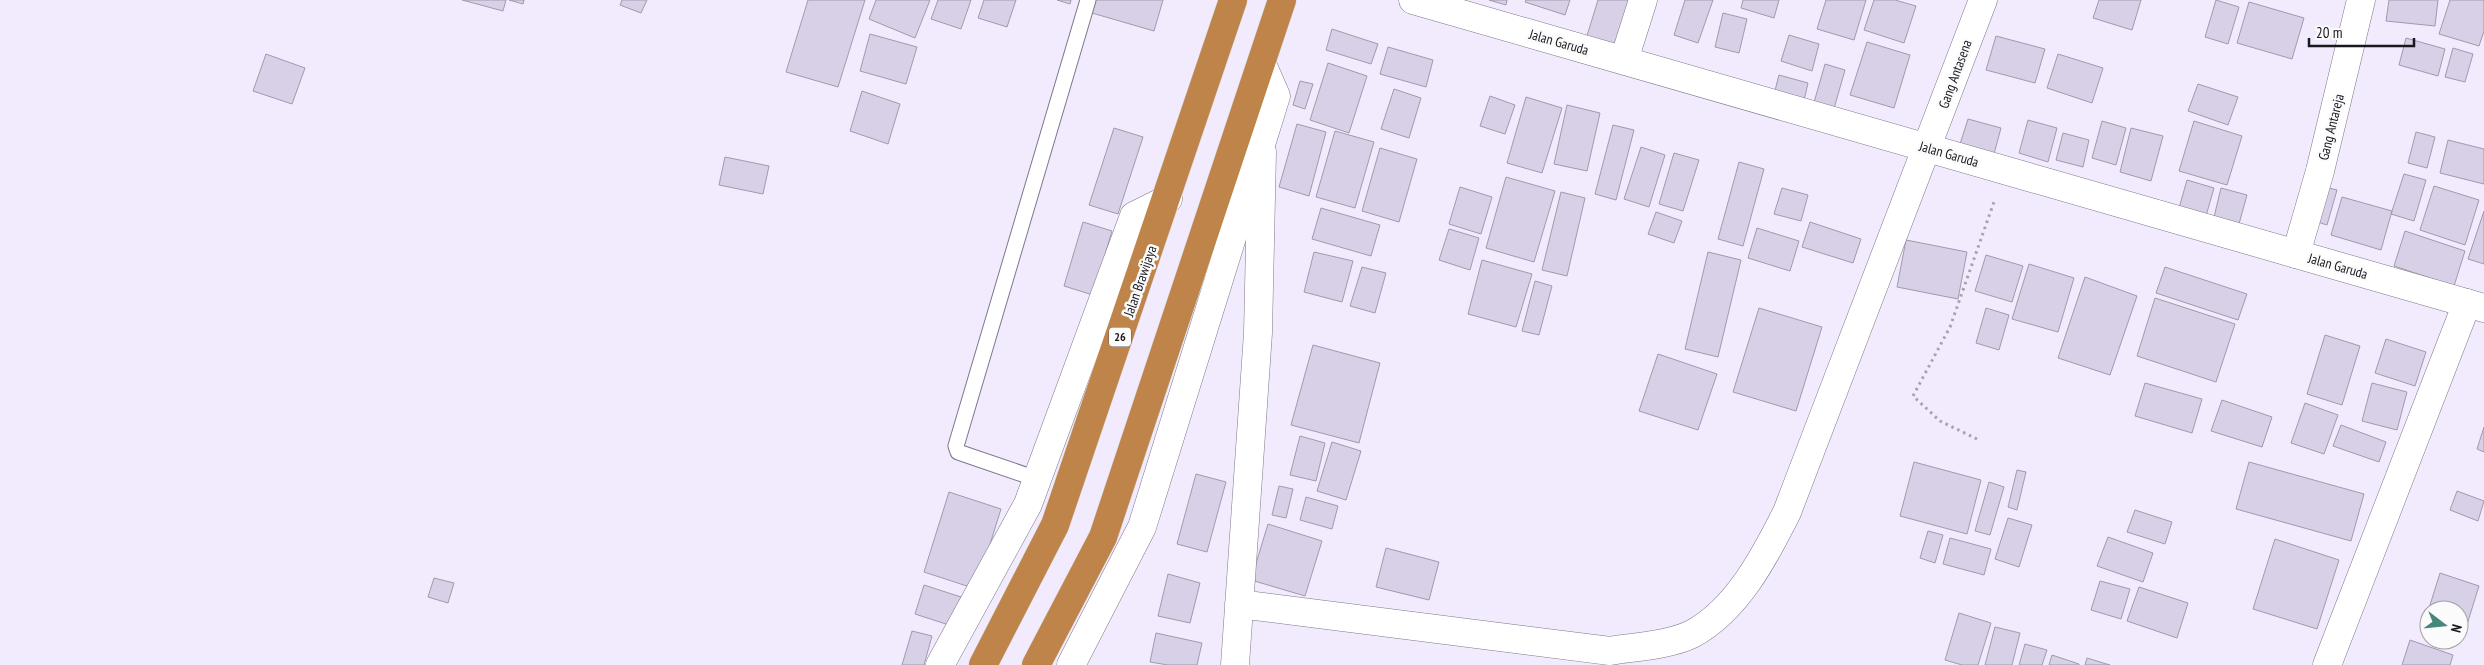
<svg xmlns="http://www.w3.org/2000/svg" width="2484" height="665" font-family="'PT Sans Narrow',sans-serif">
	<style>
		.building { fill: #d8d0e6; stroke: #a19aae }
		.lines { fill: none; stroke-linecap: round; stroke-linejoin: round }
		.lane-casing { stroke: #7e778b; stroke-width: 17 }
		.street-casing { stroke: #7e778b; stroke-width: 29 }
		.secondary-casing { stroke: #7e778b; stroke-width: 29 }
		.highway-casing { stroke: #d6d5d7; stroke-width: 29 }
		.path { stroke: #a7a2b0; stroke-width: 3; stroke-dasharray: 2.5 4; stroke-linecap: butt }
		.lane { stroke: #fff; stroke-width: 15 }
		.street { stroke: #fff; stroke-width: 28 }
		.secondary { stroke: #fff; stroke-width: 28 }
		.highway { stroke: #bf8449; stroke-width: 28 }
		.labels { text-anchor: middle; stroke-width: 5; stroke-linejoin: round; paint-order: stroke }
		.shield { fill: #fbfbfb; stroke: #5e5b61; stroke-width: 1 }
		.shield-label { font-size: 12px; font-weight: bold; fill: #1a171f }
		.street-label { font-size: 14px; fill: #1a171f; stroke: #fbfbfb }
	</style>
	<rect width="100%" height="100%" fill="#f1ebfd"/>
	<path class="building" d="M462,0H506L503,11Z
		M509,0H524L523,4Z
		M622,0H647L641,13L620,5Z
		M808,0H865L838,87L786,72Z
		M876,0H930L915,38L869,19Z
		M938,0H971L961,29L931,19Z
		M984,0H1016L1007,27L978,18Z
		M1057,0H1071L1070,4Z
		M1096,0H1163L1154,31L1092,13Z
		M1489,0H1507L1506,5Z
		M1526,0H1570L1565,15L1525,2Z
		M1598,0H1639L1623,51L1586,39Z
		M1685,0H1713L1698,43L1674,35Z
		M1743,0H1779L1774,18L1741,8Z
		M1826,0H1866L1854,40L1817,29Z
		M1874,0H1895L1916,6L1904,43L1864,30Z
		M2099,0H2141L2132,30L2093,18Z
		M2216,0L2239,7L2228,44L2205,37Z
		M2389,0H2438L2435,26L2386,21Z
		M2450,0H2484V31L2479,46L2439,34Z
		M2249,2L2304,18L2292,59L2237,43Z
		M1723,13L1747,19L1739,53L1715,47Z
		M1332,29L1378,44L1371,64L1326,50Z
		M870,34L917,47L906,84L860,71Z
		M1789,35L1819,44L1812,71L1781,61Z
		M1996,36L2045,49L2035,83L1986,70Z
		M2406,38L2445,49L2438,76L2399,65Z
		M1867,42L1910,55L1894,108L1850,95Z
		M1388,47L1433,60L1426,87L1380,74Z
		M2453,48L2473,54L2465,82L2445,77Z
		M266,54L305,68L292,104L253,91Z
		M2058,54L2103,68L2092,103L2047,88Z
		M1328,63L1367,76L1349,133L1310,120Z
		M1825,64L1845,70L1833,112L1813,106Z
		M1779,75L1808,83L1803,105L1773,98Z
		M1300,81L1313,84L1305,109L1293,105Z
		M2198,84L2238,97L2228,125L2188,111Z
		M1394,89L1421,98L1409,138L1381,129Z
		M862,91L900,104L888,144L850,131Z
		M1490,96L1515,105L1505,134L1480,126Z
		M1526,97L1562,108L1542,173L1507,163Z
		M1567,105L1600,113L1587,171L1554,164Z
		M1968,119L2001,128L1994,154L1960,144Z
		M2028,120L2057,128L2048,162L2019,153Z
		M2102,121L2126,128L2116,165L2092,158Z
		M2194,121L2242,136L2227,185L2179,171Z
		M1297,124L1326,132L1309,196L1279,187Z
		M1613,125L1634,130L1616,200L1595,194Z
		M1114,128L1143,137L1118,214L1089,205Z
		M2131,128L2163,136L2151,181L2120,172Z
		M1335,131L1374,142L1355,208L1316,197Z
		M2416,132L2435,137L2427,168L2408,163Z
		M2063,133L2089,140L2083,167L2056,160Z
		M2448,140L2484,149V184L2440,173Z
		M1641,147L1665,155L1649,207L1624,199Z
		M1380,148L1417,159L1399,222L1362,211Z
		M1674,153L1699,160L1683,211L1659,204Z
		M725,157L769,166L763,194L719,185Z
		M1739,162L1764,169L1743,246L1718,239Z
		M2404,174L2426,180L2414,221L2391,214Z
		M1506,177L1555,191L1534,262L1486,248Z
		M2187,180L2214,188L2206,216L2179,208Z
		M2321,186L2337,190L2327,225L2311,220Z
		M2434,186L2479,200L2465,245L2420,230Z
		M1460,187L1492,197L1481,234L1449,224Z
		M1782,188L1808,195L1801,221L1774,214Z
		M2221,188L2247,195L2239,224L2214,217Z
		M1561,192L1585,198L1567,276L1542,270Z
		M2342,197L2392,211L2381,250L2331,235Z
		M1321,208L1380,225L1371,256L1312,239Z
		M2484,211V264L2468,259Z
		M1656,212L1682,221L1674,243L1648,234Z
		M1083,222L1112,231L1093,295L1064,286Z
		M1810,222L1861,239L1853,263L1802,247Z
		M1757,228L1799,241L1790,271L1748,258Z
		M1449,229L1479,238L1470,270L1439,260Z
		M2405,231L2465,251L2454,286L2394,266Z
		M1906,240L1967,252L1958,299L1897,287Z
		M1314,252L1353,261L1342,302L1304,292Z
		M1708,252L1741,260L1718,357L1685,349Z
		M1986,255L2023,266L2012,302L1975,291Z
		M1482,260L1532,274L1516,327L1468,314Z
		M2029,264L2074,278L2058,332L2012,319Z
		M1362,267L1386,273L1375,313L1350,306Z
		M2165,267L2247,294L2238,320L2156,293Z
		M2085,277L2137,296L2110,375L2058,358Z
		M1535,281L1552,286L1539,335L1522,331Z
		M2155,298L2235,324L2216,382L2137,356Z
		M1759,308L1822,327L1796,411L1733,392Z
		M1986,308L2009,315L1999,350L1976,343Z
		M2325,335L2360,346L2342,405L2307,394Z
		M2386,339L2426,352L2415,386L2375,373Z
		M1313,345L1380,363L1359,443L1291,425Z
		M1658,354L1717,374L1698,430L1639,411Z
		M2145,383L2202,399L2192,433L2135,416Z
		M2372,383L2407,392L2397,430L2362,421Z
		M2222,400L2272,417L2262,447L2211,431Z
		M2305,403L2338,415L2324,454L2291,443Z
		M2341,425L2386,442L2379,462L2333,446Z
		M2484,427V452L2477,449Z
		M1300,436L1325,443L1316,481L1290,475Z
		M1332,442L1361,451L1346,500L1317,491Z
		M1914,462L1981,480L1967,534L1900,516Z
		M2249,462L2364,494L2351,541L2236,509Z
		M2017,470L2026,472L2017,510L2008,507Z
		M1196,474L1226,482L1207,552L1177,544Z
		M1989,482L2004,487L1990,535L1975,531Z
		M1279,486L1293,489L1286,518L1272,515Z
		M2457,491L2484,501L2478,521L2450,510Z
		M949,492L1001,509L976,589L924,572Z
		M1306,497L1338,506L1332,529L1300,520Z
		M2135,510L2172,522L2165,544L2127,532Z
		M2008,518L2032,525L2019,567L1995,559Z
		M1268,524L1322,541L1305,596L1251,580Z
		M1928,531L1943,535L1935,563L1920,558Z
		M2108,537L2153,553L2143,582L2097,566Z
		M1950,538L1991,549L1984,575L1943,564Z
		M2275,539L2339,560L2317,629L2253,609Z
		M1386,548L1439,562L1429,600L1376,587Z
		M2440,573L2479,586L2464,634L2459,632V610H2429V622L2425,621Z
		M1168,574L1200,583L1190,623L1158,616Z
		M434,578L454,583L448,603L428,597Z
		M2100,581L2130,589L2121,619L2091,610Z
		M924,585L961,597L952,626L915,614Z
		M2139,587L2188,603L2177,638L2127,621Z
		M1959,613L1991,623L1978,665H1962L1945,660Z
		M1995,627L2020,633L2012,665H1985Z
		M912,631L932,636L924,665H902Z
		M1156,633L1202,643L1197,665H1168L1150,662Z
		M2410,640L2453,655L2450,665H2402Z
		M2025,644L2047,650L2042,665H2019Z
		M2052,655L2079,664V665H2049Z
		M2087,658L2110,665H2085Z"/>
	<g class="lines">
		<g class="lane-casing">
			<path id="lane" d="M1037,479L958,452L956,446L1088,0"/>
		</g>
		<g class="street-casing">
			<path id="street" d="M1624,60L1643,0
				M2296,254L2320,171L2361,0
				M1239,604L1610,651C1634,647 1670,645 1692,634C1737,610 1765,556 1787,512L1983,0
				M1235,665L1258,333L1262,152
				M2327,665L2467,303"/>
		</g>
		<g class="secondary-casing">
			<path id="secondary" d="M1413,0L2484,308
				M940,665L1028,504L1134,216L1168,199
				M1071,665L1142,527L1276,96L1262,64"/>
		</g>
		<g class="highway-casing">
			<path id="highway" d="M983,665L1055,525L1233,0
				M1036,665L1103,537L1282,0"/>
		</g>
		<path class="path" d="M1977,439L1940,421L1913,396L1950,327L1995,199"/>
		<use href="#lane" class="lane"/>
		<use href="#street" class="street"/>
		<use href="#secondary" class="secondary"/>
		<use href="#highway" class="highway"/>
	</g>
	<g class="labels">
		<rect class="shield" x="1109" y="327.5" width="22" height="19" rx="4"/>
		<g class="shield-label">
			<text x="1120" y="341">26</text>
		</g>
		<g class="street-label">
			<text transform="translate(1559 42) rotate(16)" y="5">Jalan Garuda</text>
			<text transform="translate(1955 74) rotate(-70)" y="5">Gang Antasena</text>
			<text transform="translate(2331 127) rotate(-76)" y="5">Gang Antareja</text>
			<text transform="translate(1949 154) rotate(16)" y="5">Jalan Garuda</text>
			<text transform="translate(2338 266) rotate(16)" y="5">Jalan Garuda</text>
			<text transform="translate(1140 281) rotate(-71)" y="5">Jalan Brawijaya</text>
		</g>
	</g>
	<g transform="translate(2444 625) rotate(106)"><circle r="24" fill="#fbfbfb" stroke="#a1a0a3"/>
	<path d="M0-4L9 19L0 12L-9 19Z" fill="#458778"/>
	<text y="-8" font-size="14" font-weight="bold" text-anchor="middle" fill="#1a171f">N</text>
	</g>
	<path d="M2309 38v8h105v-8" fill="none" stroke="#1a171f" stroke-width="2.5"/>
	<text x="2316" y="38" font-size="15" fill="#1a171f" stroke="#fbfbfb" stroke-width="4" paint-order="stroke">20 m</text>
</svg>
